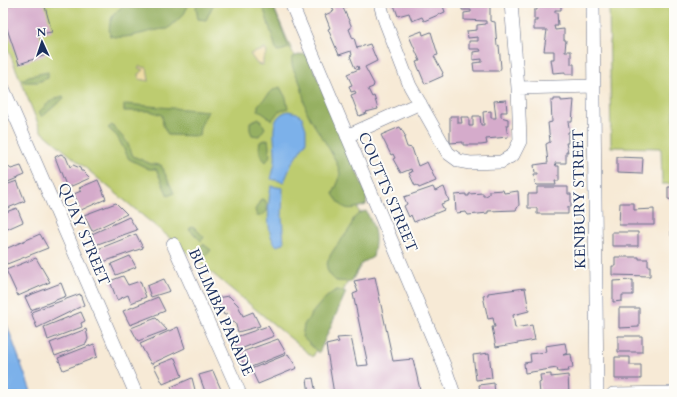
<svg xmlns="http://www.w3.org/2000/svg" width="677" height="397" font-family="Cardo,serif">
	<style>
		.green { fill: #bdcc6f; stroke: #6c7e66 }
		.forest { fill: #96b062; stroke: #587060 }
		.sand { fill: #eeda9e; stroke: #84847e }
		.water { fill: #7bb1ea; stroke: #4b70a4 }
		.building { fill: #d5abcb }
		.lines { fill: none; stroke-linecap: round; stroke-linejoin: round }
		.minor-casing { stroke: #687088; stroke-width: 14 }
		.minor { stroke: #fff; stroke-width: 13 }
		.labels { text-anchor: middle; stroke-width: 4; stroke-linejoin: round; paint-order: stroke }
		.street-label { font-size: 15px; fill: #1b2f5e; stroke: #fdfcf7 }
	</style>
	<rect width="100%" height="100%" fill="#fdfcf7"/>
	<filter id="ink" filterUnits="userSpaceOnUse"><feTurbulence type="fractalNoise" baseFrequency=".025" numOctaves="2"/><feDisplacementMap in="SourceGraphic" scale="8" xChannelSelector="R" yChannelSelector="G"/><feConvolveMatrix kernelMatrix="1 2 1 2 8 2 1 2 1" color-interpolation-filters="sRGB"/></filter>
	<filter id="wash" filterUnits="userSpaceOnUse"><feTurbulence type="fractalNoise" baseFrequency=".012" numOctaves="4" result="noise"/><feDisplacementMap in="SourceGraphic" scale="16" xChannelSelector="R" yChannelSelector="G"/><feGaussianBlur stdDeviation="0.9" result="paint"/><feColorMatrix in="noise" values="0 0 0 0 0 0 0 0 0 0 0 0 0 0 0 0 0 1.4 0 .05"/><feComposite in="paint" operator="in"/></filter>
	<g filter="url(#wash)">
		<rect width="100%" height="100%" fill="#f7ead6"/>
		<path class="green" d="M11,3H41L42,5L47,3H272L369,235L313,357L41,131L3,37V5Z
			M609,3H674V184H662L661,148L611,147Z"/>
		<path class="forest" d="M129,3H182L189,4L184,14L168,29C148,29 129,41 110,36C107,20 114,10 129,3Z
			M197,3H214L206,20L198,19L196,8Z
			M262,3H272L289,48L277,52Z
			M303,54L308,55L367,196L366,205C347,211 344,211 333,194C335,188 339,182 340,176C341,163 317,131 310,118C304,108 304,97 301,86C298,75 290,69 292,57Z
			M48,72V78L38,82H24L22,80L29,76Z
			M280,87L286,98L288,108L278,112L272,120L258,110V105L273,90Z
			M63,96L64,98L42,117L39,112C47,104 52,99 63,96Z
			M124,104L208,111L200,127L199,136L168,135L163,125L162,115L150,111H124Z
			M259,118L265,128L259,136L252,135L250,130V122Z
			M112,125L127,142L133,156L151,164L161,165L174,193L168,196L156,169H149L129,159L117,136L108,128Z
			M268,139L270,156L266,162C260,157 258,149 260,142Z
			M261,199L265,200L267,204V211L262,216H257L255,210Z
			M366,211C376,230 377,236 373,257L362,263L351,282L336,281C332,277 326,272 327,265C329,251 343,240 350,228C352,224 352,220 355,217C358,214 362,212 366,211Z
			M193,226L204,237L201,241L189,229Z
			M203,244L211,250L202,260L194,253Z
			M337,290L346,292L319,353L302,337C303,333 303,329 304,325C310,315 326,294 337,290Z"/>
		<path class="sand" d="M265,49L267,53L263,59V65L257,64L250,54Z
			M139,66L147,68L149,81L139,79L138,74L144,70L138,68Z"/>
		<path class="water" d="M288,111L297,113L302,117L306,129V142L292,163L284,182L271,179C273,171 276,162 275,154C275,137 268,117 288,111Z
			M271,186L283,188L282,217L284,243L277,246C265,236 268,201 271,186Z
			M3,314L32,394H3Z"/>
		<g id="blocks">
			<path class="building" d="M19,3H44L52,32L39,34L46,55L19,64L3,17V7Z
				M330,3H350V5L343,8L351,25V28L349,29L353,39L354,38L357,48L370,44L377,61L365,67L374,84L373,87L368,89L372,97L374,96L378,109L366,112L367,113L359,116L351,95L356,93L355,91L351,92L349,86L352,85L347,74L359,69L358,66L355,68L350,56L352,55L351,51L339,55L328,29L330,28L325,15L334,11Z
				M390,3H442L445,12L424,21L422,17L412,21L409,13L398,16L394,5L391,6Z
				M462,3H490V21L495,22L497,46L499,45L501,68L499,71H474L473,63L482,62V59L473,60V52L481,51L480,49H469V41H478V37L468,38L467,31L477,30V25L486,24V21L464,20V13L471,12V10H462Z
				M537,3H561V10H555V13L557,12L558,26H554L555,30L564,29V40H566L565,51H571V64H574V74H565V72L553,73L551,59H554V51H544L547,30H534V21H537V19H534V10H537Z
				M422,31L423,35L431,32L438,55L434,56L443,73L442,74L443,76L425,84L416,62L420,61L409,36Z
				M554,99H561V101L574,100L572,122H568L570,132H568V143H566L568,152H566V163H555L556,166H559V181H555L556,185H537L535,183L534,175H538V173H535L534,165L548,163L546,144L550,142L548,123L552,122L551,101H554Z
				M506,100L507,112H501V117L508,119V125H506L508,137L486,139L487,144L481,145H463V142L450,143V116H458V123H462L461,117H469V126H473V116H480L481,125H484L483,112L491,111V118H496L494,101Z
				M400,127L406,137L404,138L407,147L412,148L418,166L427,162L436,181L419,188L417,185L415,186L409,173L412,172L411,169L401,173L393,159L395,158L393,154L391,155L381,135Z
				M61,154L66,157L70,167L73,165L80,168L81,171H83L90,178L67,188L55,157Z
				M617,157L643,158L642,174L617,173Z
				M3,162L11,169L21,166L25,175L3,184Z
				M98,180L106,199L81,210L74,194L81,191L79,188Z
				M17,181L25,201L3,210V186Z
				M433,187L435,191L444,187L449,201L441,204L444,210L414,222L411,215L409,217L404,206L407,204L404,197Z
				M537,187H568V194H571V207H568V214H537V208H528V194H537Z
				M668,187H674V200L668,199Z
				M503,190L504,193L518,191L519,205L516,210L488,211V213L468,215L466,212L456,213L455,195L466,194V196H469V194L483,193V196H486L489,194V191Z
				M116,203L127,214L92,231L84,215Z
				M620,203H634V210L654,209V225H619Z
				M17,208L23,222L3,231V213Z
				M129,217L137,230L95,245L92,234Z
				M671,220H674V236H671Z
				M612,232H638V246H612Z
				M40,234L48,248L7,264L3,255V250Z
				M136,234L143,248L103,262L98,249Z
				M130,256L136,267L116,275L111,264Z
				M615,257H639V259H648V266H650V276L612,275V266H615Z
				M36,258L50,282L18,296L6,270Z
				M123,276L128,285L140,281L146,297L131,303L128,295L117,300L110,281Z
				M375,277L393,361L413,359L421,394H334L326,345L339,342L337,338L351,337L357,366L368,365L353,294L358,292L354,281Z
				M164,279L170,291L151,297L147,286Z
				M633,280V295H622V301L613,302V281Z
				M61,283L66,296L31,310L25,297Z
				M525,288L529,311L513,315L515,328L532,325L535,340L496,347L492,327H495L493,318L488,319L483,296L488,295V293Z
				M80,294L84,305L37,328L31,312Z
				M229,296L238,305L243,316L253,312L260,326L238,332L235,322L229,323L226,319L229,318L227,313L224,315L216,298Z
				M158,297L165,311L130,325L123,311Z
				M619,308H639V327L619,328Z
				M81,312L85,321L81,323L82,327L48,340L44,327Z
				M156,318L167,330L138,341L131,328Z
				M268,326L274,336L238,350L233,338Z
				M178,327L185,348L151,364L140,344Z
				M86,329L88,339L86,344L55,356L50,343Z
				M618,336H642V352H618Z
				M278,339L286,353L246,369L239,353Z
				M565,343L567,353L563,355L571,354L573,368H568L569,371L558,372L557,368L525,373L524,363L531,362L530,354L546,352L545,346Z
				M94,344L97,357L63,370L58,358Z
				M489,353L492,378L476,380L473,355Z
				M288,354L297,368L258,384L251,369Z
				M615,357H630V365H641V379H615Z
				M175,358L182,376L163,384L154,366Z
				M213,371L223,394H206L199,375Z
				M551,374V377L568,375L569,394H540L539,383L541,382L540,375Z
				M192,378L196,394H174L171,387Z
				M313,378L316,394H309L307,379Z
				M494,383L495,394H480L479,385Z"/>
		</g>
	</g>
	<g filter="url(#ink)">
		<use href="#blocks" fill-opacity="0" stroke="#687088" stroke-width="1"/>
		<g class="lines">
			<g class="minor-casing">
				<path id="minor" d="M291,3L444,365L454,394
					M382,3L381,7L385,21L410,86L448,153L459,161L470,163L501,162L513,155L520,141L518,88L511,3
					M593,3L597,394
					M3,88L136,394
					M518,88L594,86
					M347,136L420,103
					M173,244L240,394
					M613,394L674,393"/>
			</g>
			<use href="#minor" class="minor"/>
		</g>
	</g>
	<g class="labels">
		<g class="street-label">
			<text transform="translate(388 192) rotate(67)" y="5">COUTTS STREET</text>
			<text transform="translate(579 199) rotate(-91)" y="5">KENBURY STREET</text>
			<text transform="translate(84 234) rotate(67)" y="5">QUAY STREET</text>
			<text transform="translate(221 312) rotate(66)" y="5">BULIMBA PARADE</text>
		</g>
	</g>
	<rect width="677" height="397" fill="none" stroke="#fdfcf7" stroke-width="16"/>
	<g transform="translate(42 42) rotate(357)" stroke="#fdfcf7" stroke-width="3" paint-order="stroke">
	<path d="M0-3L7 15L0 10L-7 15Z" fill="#1b2f5e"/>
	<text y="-6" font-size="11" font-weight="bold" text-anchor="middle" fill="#1b2f5e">N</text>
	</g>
</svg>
